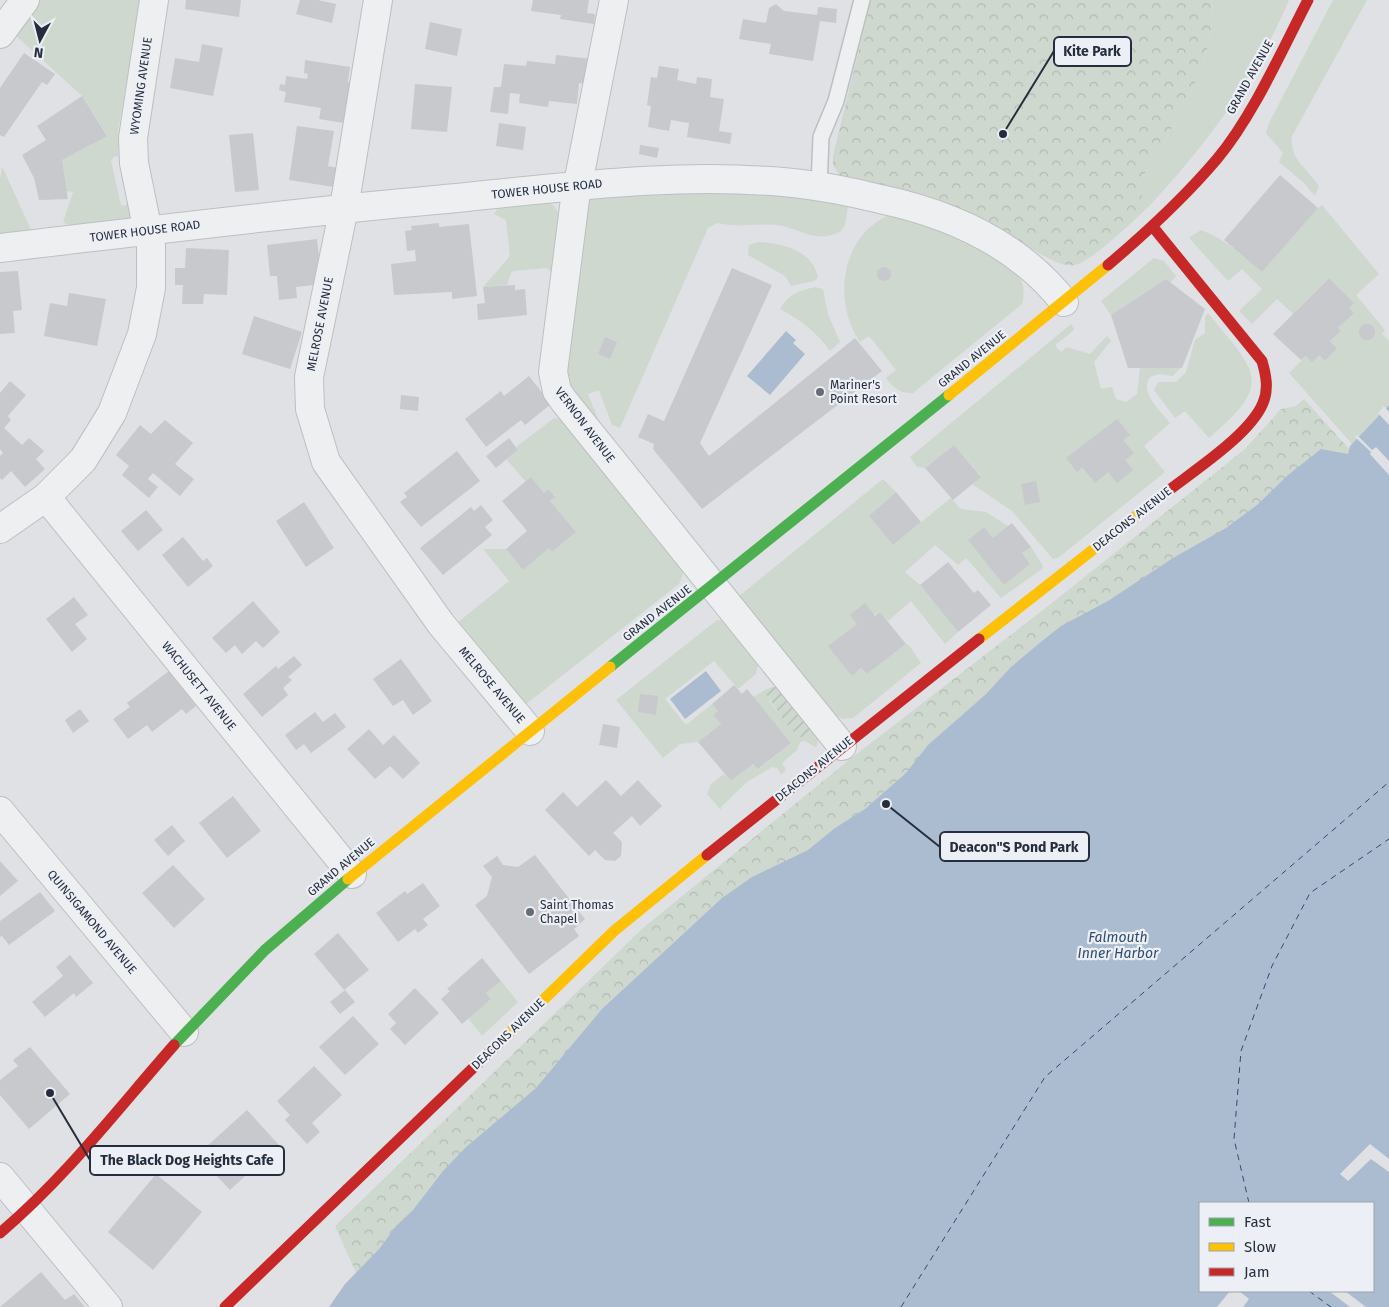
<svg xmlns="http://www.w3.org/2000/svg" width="1389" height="1307" font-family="'Fira Sans',sans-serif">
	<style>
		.grass { fill: #cfd8cf }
		.park { fill: url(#park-crowns) }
		.garden { fill: url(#garden-furrows) }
		.water { fill: #acbcd0; fill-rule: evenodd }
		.pier { fill: #dfe1e4 }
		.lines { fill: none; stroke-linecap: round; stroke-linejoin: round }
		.ferry { stroke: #304b72; stroke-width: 1; stroke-dasharray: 6 5; stroke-linecap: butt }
		.building { fill: #c7c9cd }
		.lane-casing { stroke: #bdbfc2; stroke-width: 18 }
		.street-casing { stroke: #bdbfc2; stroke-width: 30 }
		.lane { stroke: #eeeff1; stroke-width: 15 }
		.street { stroke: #eeeff1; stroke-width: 28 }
		.fast { stroke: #4caf50; stroke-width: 11 }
		.slow { stroke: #ffc107; stroke-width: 11 }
		.jam { stroke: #c62828; stroke-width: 11 }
		.poi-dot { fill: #676d77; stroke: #eceff5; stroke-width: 2 }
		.labels { text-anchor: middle; stroke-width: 4.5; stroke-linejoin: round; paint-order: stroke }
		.street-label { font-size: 12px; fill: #262e3d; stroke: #eceff5 }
		.poi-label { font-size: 12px; fill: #262e3d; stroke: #eceff5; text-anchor: start }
		.water-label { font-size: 14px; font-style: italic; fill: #304b72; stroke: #eceff5 }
		.leader { fill: none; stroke: #262e3d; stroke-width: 2 }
		.callout-dot { fill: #262e3d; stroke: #eceff5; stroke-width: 2 }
		.callout { fill: #eceff5; stroke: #262e3d; stroke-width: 2 }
		.callout-label { font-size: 14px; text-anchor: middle; font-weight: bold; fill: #262e3d }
	</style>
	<defs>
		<pattern id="park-crowns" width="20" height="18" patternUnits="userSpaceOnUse" patternTransform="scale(1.25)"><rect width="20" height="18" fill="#cfd8cf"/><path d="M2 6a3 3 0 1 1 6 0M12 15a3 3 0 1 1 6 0" fill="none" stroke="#b2bab3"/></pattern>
		<pattern id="garden-furrows" width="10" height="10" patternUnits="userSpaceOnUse" patternTransform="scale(1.25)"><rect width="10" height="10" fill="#cfd8cf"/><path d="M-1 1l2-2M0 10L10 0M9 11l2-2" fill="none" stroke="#b2bab3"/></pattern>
	</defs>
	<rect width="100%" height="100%" fill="#dfe1e4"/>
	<path class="grass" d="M39,0H141L118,131V157L115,156L111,161L121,205L124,206L128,203L131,217L128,219L71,226L63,222L73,192L66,191L62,160L107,135L82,96L14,34Z
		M1212,0H1289C1257,76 1207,144 1151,204L1138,192V185C1169,132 1218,64 1212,0Z
		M1333,0H1367L1292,136C1289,159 1307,168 1319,186L1315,196L1303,182L1279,162L1283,153L1266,133L1269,123Z
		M2,166L31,230L0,234V179Z
		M688,190L768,194L838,201L848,207L845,225L840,232C811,244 802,228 776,225C756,223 737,228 717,223L708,228L620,428L612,425L599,390L588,394L600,424L568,391L562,373L588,202L595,196Z
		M546,201L554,206L559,214L553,272L546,268L514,271L511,273L507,285L483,287L510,256L506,220L494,214L500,206Z
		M1322,205L1379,274L1356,295L1385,330L1382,334L1389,341V405L1352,444L1289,373L1306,356L1319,355L1325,361L1337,349L1330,341L1341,331L1338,328L1354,313L1349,308L1353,303L1329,278L1293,314L1277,299L1252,324L1239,311L1262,289L1242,269L1228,281L1190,239V237L1201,230C1225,239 1242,255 1262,272L1318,208Z
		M887,216C916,214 977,249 1005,263C1020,273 1027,286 1022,304L913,393C901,394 893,388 886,378L896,370L869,336L860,342C833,303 840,238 887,216Z
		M759,242C782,243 812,250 818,277L814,281L791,286L785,276L748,255L749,245Z
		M1154,258L1164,261L1176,276L1170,283L1166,279L1111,315L1101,301Z
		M815,287L823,289L828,314L840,342L830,351C817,332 800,320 780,309C789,294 798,291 815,287Z
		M1208,313C1255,371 1276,382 1209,438L1185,411L1175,418L1154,390L1158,382H1176L1186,372L1195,340L1205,333V317Z
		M1071,324L1074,329L1073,331L1055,345L1061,352L1067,347L1090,354L1107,336L1111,341L1094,362L1101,389L1112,387L1116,399L1126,402L1137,394L1140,368H1180L1173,376L1159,374L1150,377C1139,393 1160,410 1170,423L1144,446L1165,472L1058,558L1053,559L1012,511L972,484L981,476L954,445L925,468L917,467L910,457Z
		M554,418L562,419L682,569L683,574L679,584L526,704L522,703L457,623L509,581L483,549H506L523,570L549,548L552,552L576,532L550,501L555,496L549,489L544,493L531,477L526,482L507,460L518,450L516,447Z
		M883,479L896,492L869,516L893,545L951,498L961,509L986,512L1008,526L1004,584L1030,564L1022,553L1031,547L1043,566L1042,569L1001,598L966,558L958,565L935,545L905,572L920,585L958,632L945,644L911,601L888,621L880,612L857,624L829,646L852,676L861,668L867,674L906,644L909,645L921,663L853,718L843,719L832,714L738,597Z
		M717,620H723L758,665L756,674L738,689L714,661L665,699L686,725L712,704L718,711L713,715L721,724L698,742L680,744L663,758L616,700Z
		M767,689C768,707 786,719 796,733L815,732L818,739L817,746L815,747L805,741L800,742L797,750L782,763L786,770L781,775L777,768L772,767L747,782L721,807V810L707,794L711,784L724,774L731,781L753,764L759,769L791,743L753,697Z
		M501,981L518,1002L482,1036L468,1018L491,999L486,993Z"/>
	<path class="park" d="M871,0H1212C1218,64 1169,132 1138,185V192L1151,204C1138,217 1091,262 1075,265C1053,269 1011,233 991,223C944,199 890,188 839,175L833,165V156Z
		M1304,399L1388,492L358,1277L335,1226L643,928L849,760L1052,603L1245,449L1281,409L1296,406Z"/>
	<path class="garden" d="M773,687H778L815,732C799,755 774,703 767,695V689Z"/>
	<path class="water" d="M786,331L796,340L793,343L805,354L770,395L747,376Z
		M1389,405V1307H329L345,1284L380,1248L396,1226L413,1210L443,1171L465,1148L536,1088L602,1009L722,898L752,877L808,850L835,828L865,809L906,773L928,745L985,695L1011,667L1042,641L1061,626L1108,601L1173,558L1226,528L1257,505L1288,475L1321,449L1348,454L1350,446ZM1200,1203H1373V1291H1200Z
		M706,671L721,691L685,719L670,699Z"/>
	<path class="pier" d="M1384,406L1389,412V425L1378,413Z
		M1357,435L1372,450L1376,447L1389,461V475L1370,454L1371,452L1355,437Z
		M1370,1144L1389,1159V1172L1371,1159L1348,1181L1340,1174Z
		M1230,1291H1239L1249,1299L1243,1307H1217Z
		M1329,1291H1345L1366,1307H1350Z"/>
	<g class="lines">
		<path class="ferry" d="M1249,1203L1234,1139L1241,1051L1272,966L1310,893L1389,839
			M1309,1291L1331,1307
			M901,1307L1045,1077L1389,782"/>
	</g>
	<path class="building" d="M186,0H241L239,17L185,9Z
		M300,0H318L336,4L332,23L296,14Z
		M533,0H589L587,13L595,14L594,24L560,19L561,15L531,11Z
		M776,4L784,11L817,15L818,7L837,9L836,23L820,21L813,61L769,54L771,44L739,39L743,19L766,23L769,8Z
		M430,22L462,29L457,56L425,49Z
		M202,44L223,48L213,96L170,88L175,58L199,62Z
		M24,53L55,74L47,85L42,82L4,137L0,135V88Z
		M556,55L591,59L588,84L579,83L577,104L549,101L548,107L519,103L520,94L510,93L508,114L490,112L494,87H501L504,64L526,66L527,61L555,64Z
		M305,60L350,67L348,82L356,83L350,124L319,119L321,108L284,102L286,92L279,90L280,84L285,85L286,76L307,79L308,74L304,73Z
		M659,66L679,69L677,80L696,84L697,77L712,79L710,97L724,99L719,131L732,133L730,144L687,137L689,123L671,120L669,131L648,127L651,106L647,105L651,77L657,78Z
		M415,84L452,87L447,132L411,129Z
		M82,96L107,136L62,160L68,199L39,200L34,178L22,155L46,140L37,126Z
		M499,123L526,127L523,150L496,146Z
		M297,126L334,131L328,166L337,168L334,187L289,180Z
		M253,133L259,190L235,192L229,135Z
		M640,145L659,148L657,158L639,154Z
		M1280,175L1318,208L1262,272L1224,240Z
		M439,223V227L469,224L477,296L452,299V292L394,295L391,264L416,261L415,250L407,251L405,231L412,230L411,226Z
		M317,239L322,284L296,287L297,298L279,300L277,276H270L267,245Z
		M186,248L229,250L227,295L204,294L203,304H182L183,285H175V268H185Z
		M877 274a7 7 0 1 1 14 0a7 7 0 1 1-14 0Z
		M732,268L772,285L700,443L709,456L855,338L882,371L702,509L653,449L654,444L638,437L648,414L664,421Z
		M18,271L22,310L13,311L15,333L0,334V272Z
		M1329,278L1354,303L1349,308L1354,313L1338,328L1341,331L1330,341L1337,349L1325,361L1319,355L1312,362L1306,356L1301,360L1273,334Z
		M1166,279L1205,309L1182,368H1128L1111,315Z
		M515,285V290L525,289L527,315L478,320L477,304L485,303L483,287Z
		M69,293L106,299L97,346L44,336L50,303L67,306Z
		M254,316L302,332L290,369L242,354Z
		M1359 332a8 8 0 1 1 16 0a8 8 0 1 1-16 0Z
		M605,337L617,342L610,359L598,354Z
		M529,376L551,404L525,425L521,420L486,447L465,419L501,391L504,396Z
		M10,381L26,395L8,416L11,420L4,428L22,445L29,438L44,451L36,459L45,469L25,487L11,471L2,480L0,478V456L3,453L0,449V393Z
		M401,395L419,397L418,411L400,409Z
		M1117,419L1130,435L1123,440L1134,453L1125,460L1133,470L1117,483L1108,472L1095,483L1082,467L1077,472L1066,458Z
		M165,420L193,443L175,464L194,479L180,496L153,473L148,479L158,487L149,498L122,475L129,466L116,455L140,425L151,434Z
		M509,438L518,450L496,468L486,456Z
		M954,445L981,477L953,500L925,468Z
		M457,451L480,481L421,527L400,502L407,497L404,493Z
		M531,477L544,493L549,489L555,497L550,501L576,532L552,552L549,548L523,570L506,549L527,531L502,501Z
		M1036,481L1040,502L1025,505L1021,484Z
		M896,492L921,522L893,545L869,516Z
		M304,502L334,548L306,567L276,521Z
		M481,505L493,520L485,527L492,535L443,575L420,548L471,507L474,511Z
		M146,510L163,530L138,551L121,531Z
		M1012,523L1031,547L1022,553L1030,564L1004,585L968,540L984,527L993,538Z
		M183,537L203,561L207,558L213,566L188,587L162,555Z
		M948,562L974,593L978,590L991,605L958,632L920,585Z
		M74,597L88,615L75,624L87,639L72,652L46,619Z
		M253,601L280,632L263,648L256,641L242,654L235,645L226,653L212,638Z
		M865,603L875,616L880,612L906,644L867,674L861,668L852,676L828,646L857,624L850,615Z
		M294,656L302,665L288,677L292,680L283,688L288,695L262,717L243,694L276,666L278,669Z
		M401,659L432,701L413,715L403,700L393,706L373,679Z
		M169,671L196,706L186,714L182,709L152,732L147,725L128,739L113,719L130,707L127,703Z
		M734,685L742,694L747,689L791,743L758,769L753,764L731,781L698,742L721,724L713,715L718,711L712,704Z
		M640,694L658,696L656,715L638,712Z
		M80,709L89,721L73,733L65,720Z
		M315,712L323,722L335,713L346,727L311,753L304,744L296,750L285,735Z
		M603,724L620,727L617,748L599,745Z
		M369,729L383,745L394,735L420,763L403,779L390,766L375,779L347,749Z
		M606,780L621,796L638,780L662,806L640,826L632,816L613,833L622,842L621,856L615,861L605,860L595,850L589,856L545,810L563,792L577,807Z
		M233,796L261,831L227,858L199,823Z
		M172,825L185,841L168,856L154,840Z
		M535,855L585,919L574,929L579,936L529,974L475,905L487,896L492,877L483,866L497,856L503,865L518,867Z
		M0,861L18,881L0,896Z
		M173,865L205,899L174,928L142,893Z
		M423,883L440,906L423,919L428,925L418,933L415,929L398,942L376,913L405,891L407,894Z
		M40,892L55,911L9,945L2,936L0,937V921Z
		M338,933L369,970L344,990L314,954Z
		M70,955L93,983L76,997L74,993L45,1017L32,1002L63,976L56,967Z
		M482,958L501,981L486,993L491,999L462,1024L441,999L450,991L447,989Z
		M415,988L439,1013L405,1045L390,1029L396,1023L388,1014Z
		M345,990L355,1002L340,1014L330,1002Z
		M353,1016L379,1044L345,1075L319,1047Z
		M30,1047L70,1094L29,1129L0,1095V1080L18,1066L13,1060Z
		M314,1066L342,1095L312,1123L320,1132L307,1144L285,1120L290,1115L277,1101Z
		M247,1110L279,1145L230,1190L197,1155Z
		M156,1174L202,1212L153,1270L108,1232Z
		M41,1272L65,1300L74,1294L85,1307H0Z"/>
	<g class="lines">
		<g class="lane-casing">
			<path id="lane" d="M819,187L821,137L836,101L862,0"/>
		</g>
		<g class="street-casing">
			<path id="street" d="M378,0L344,208L309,377L310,409L326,462L441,624L530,731
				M614,0L575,199L553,372L557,391L564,401L842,746
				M0,34L25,0
				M0,248C145,231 289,213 435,200C553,189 674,171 793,183C822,186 852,192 880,199C951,214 1019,245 1064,302
				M46,497L352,874
				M0,529L46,497L83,460L112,413L142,334L151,288V246L134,163L133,138L154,0
				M0,811L184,1032
				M0,1177L108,1307"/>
		</g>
		<use href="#lane" class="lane"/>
		<use href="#street" class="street"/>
		<path class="fast" d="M610,667L949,395
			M174,1045L265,950L348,879"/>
		<path class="slow" d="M949,395L1108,265
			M979,639L1164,494
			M348,879L610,667
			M500,1042L614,931L707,855"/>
		<path class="jam" d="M1153,227L1262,361C1266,375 1269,389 1263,403C1250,435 1192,472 1164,494
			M1108,265C1147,232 1184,198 1217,159C1253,116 1282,50 1308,0
			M707,855L979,639
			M0,1233C66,1177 117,1110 174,1045
			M225,1307L500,1042"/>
	</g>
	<g class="poi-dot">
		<circle cx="820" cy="392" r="5"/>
		<circle cx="530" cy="912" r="5"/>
	</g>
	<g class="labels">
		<g class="street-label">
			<text transform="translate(1250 77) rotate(-61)" y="4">GRAND AVENUE</text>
			<text transform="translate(141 86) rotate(-82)" y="4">WYOMING AVENUE</text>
			<text transform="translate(547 189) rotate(-6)" y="4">TOWER HOUSE ROAD</text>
			<text transform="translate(145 231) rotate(-7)" y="4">TOWER HOUSE ROAD</text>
			<text transform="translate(320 324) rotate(-79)" y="4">MELROSE AVENUE</text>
			<text transform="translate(972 359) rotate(-39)" y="4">GRAND AVENUE</text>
			<text transform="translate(585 425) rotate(53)" y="4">VERNON AVENUE</text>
			<text transform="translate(1132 519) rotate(-38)" y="4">DEACONS AVENUE</text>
			<text transform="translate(657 613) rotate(-38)" y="4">GRAND AVENUE</text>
			<text transform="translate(492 685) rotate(50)" y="4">MELROSE AVENUE</text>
			<text transform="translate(199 686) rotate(51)" y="4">WACHUSETT AVENUE</text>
			<text transform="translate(814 769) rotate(-39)" y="4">DEACONS AVENUE</text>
			<text transform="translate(341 867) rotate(-40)" y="4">GRAND AVENUE</text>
			<text transform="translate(92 922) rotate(50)" y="4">QUINSIGAMOND AVENUE</text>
			<text transform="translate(508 1034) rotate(-44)" y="4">DEACONS AVENUE</text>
		</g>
		<g class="poi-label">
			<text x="830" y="389">Mariner's<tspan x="830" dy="14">Point Resort</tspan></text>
			<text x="540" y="909">Saint Thomas<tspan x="540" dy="14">Chapel</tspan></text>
		</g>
		<g class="water-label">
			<text x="1118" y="942">Falmouth<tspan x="1118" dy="16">Inner Harbor</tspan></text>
		</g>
	</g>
	<path class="leader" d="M1003 134L1054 51M886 804L940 847M50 1093L90 1160"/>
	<g class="callout-dot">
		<circle cx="1003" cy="134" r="5"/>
		<circle cx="886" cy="804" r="5"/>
		<circle cx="50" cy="1093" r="5"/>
	</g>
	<g class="callout">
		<rect x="1054" y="37" width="77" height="29" rx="5"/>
		<rect x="940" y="832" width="149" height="29" rx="5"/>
		<rect x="90" y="1146" width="194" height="29" rx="5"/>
	</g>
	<g class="callout-label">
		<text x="1092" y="56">Kite Park</text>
		<text x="1014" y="852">Deacon"S Pond Park</text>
		<text x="187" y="1165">The Black Dog Heights Cafe</text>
	</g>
	<rect x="1199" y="1202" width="175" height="90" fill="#eceff5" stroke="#9da2ab"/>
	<rect x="1209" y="1218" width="25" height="8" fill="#4caf50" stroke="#9da2ab"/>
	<text x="1244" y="1227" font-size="15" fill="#262e3d">Fast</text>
	<rect x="1209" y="1243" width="25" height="8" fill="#ffc107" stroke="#9da2ab"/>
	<text x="1244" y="1252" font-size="15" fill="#262e3d">Slow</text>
	<rect x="1209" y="1268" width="25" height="8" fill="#c62828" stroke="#9da2ab"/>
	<text x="1244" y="1277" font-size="15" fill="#262e3d">Jam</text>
	<g transform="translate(40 40) rotate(187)" stroke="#eceff5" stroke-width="4" paint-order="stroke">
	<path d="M0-4L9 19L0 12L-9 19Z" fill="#262e3d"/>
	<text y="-8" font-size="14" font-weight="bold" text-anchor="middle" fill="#262e3d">N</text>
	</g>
</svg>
